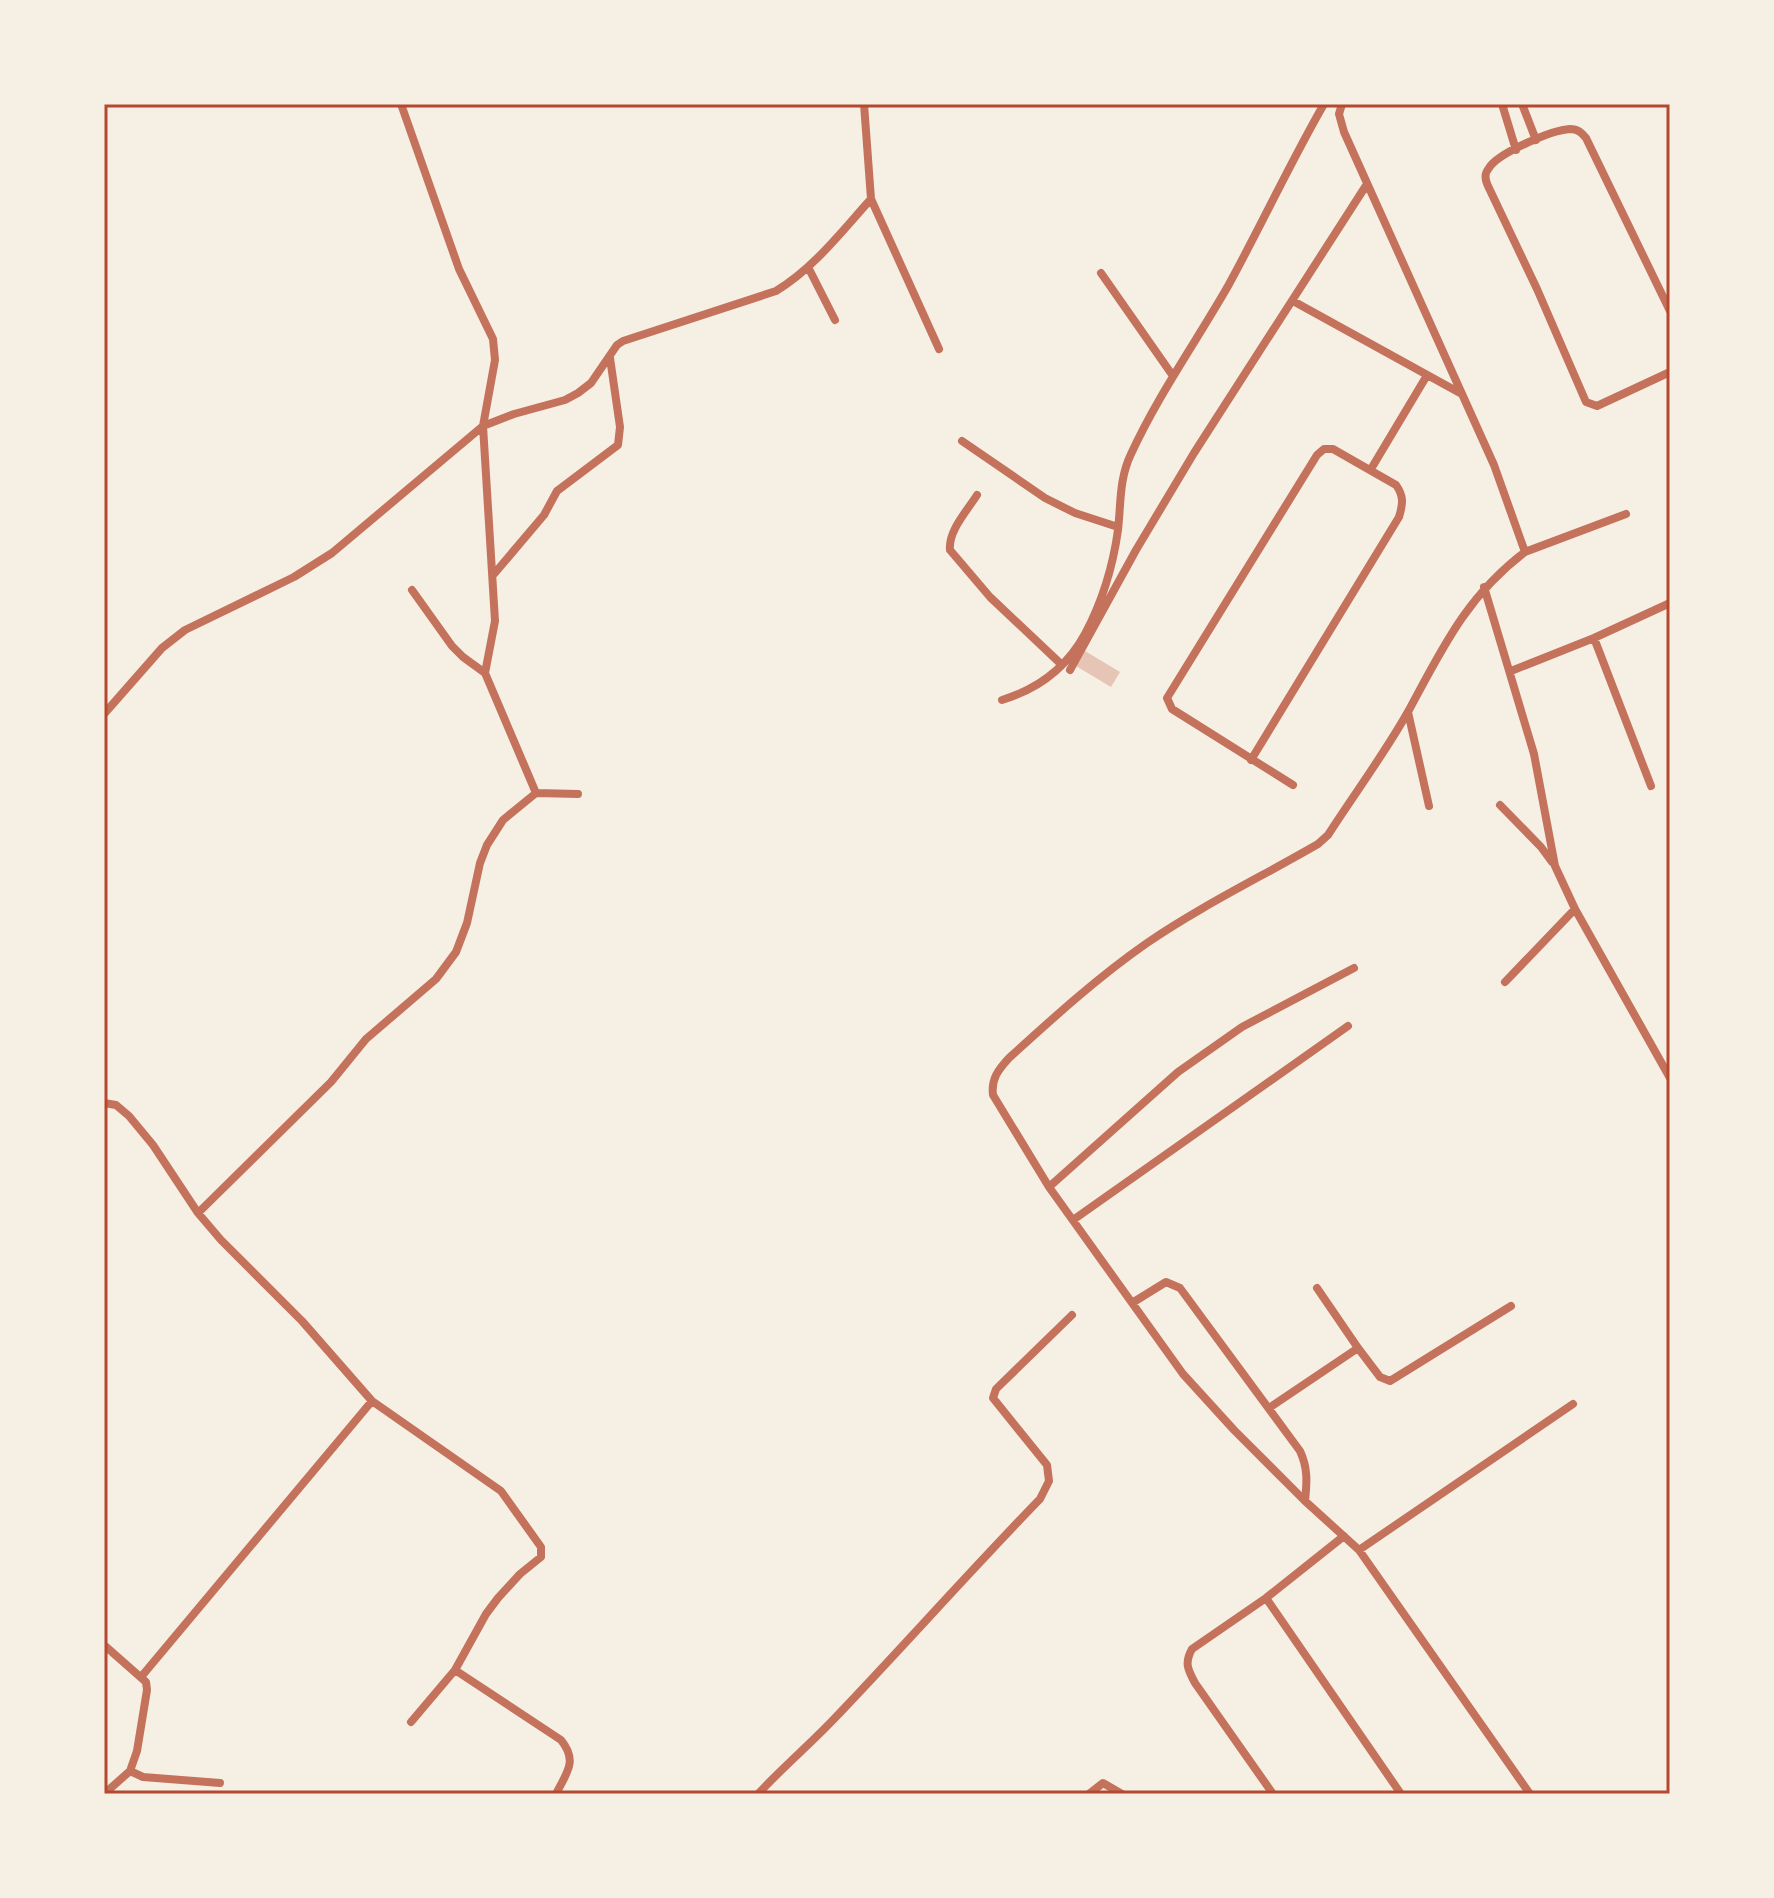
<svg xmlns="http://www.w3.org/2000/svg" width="1774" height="1898" font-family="Mulish,sans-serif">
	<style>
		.building { fill: #e6c5b7 }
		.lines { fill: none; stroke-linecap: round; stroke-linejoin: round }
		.minor { stroke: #c5725c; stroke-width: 8 }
		.neatline { fill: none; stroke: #b5482f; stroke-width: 3 }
	</style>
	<rect width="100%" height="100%" fill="#f6efe4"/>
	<path class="building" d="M1085,651L1120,672L1111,687L1076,666Z"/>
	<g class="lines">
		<path class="minor" d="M401,104L459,269L493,339L495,360L483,426L495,621L485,673
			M864,104L871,199L939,349
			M1342,104L1339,114L1344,132L1494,465L1525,552C1467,596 1443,647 1409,710C1385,753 1355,793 1328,835L1318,844C1261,877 1201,906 1147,943C1098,977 1053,1018 1009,1058C998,1070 991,1079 993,1095L1049,1187L1183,1374L1234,1430L1305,1501L1359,1550L1530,1794
			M1502,104L1516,150
			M1522,104L1536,140
			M808,267L835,320
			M1101,273L1173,376
			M1293,301L1460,393
			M1670,311L1586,138C1582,133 1578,129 1570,129C1552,130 1498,153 1489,168C1484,174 1485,179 1488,186L1537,289L1586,402L1597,406L1670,372
			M962,441L1045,498L1075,513L1118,527
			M1371,469L1426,377
			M977,495C967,511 948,531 950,550L990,597L1062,665
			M1525,552L1626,514
			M494,574L544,515L557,491L618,445L620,427L610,358
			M1484,587L1534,754L1555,866L1575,909L1670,1078
			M412,590L452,646L463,657L485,673L536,793
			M1594,638L1651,786
			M1070,670L1136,550L1194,453L1367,184
			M1511,671L1594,638L1670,603
			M1002,700C1038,689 1067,667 1085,634C1102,602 1113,566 1118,530C1121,504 1119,479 1131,454C1158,395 1196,342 1228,286C1261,226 1290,163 1324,104
			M1408,712L1429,806
			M104,714L162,648L185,630L294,577L332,553L483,426L514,414L565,400L578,393L591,383L617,345L623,341L776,291C814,268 842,231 871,199
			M1251,760L1399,517C1403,504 1404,496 1396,485L1333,449H1324L1317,455L1167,698L1172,709L1293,785
			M1500,805L1541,847L1552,862
			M1505,982L1575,909
			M104,1103L116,1105L129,1116L153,1145L198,1213L221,1240L302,1321L372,1401L501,1491L541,1547V1557L520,1574L498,1598L486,1614L455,1670L411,1722
			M1049,1187L1178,1072L1242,1027L1354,968
			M198,1213L331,1082L366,1039L436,979L456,952L467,923L480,863L487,845L503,820L536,793L578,794
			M1073,1220L1348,1026
			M1317,1288L1358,1348
			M1132,1303L1166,1282L1180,1288L1300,1451C1308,1468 1307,1482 1305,1501
			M1269,1408L1358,1348L1380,1377L1390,1381L1511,1306
			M1359,1550L1573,1404
			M1266,1598L1401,1794
			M104,1645L146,1682L147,1690L137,1751L130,1771L104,1794
			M455,1670L561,1740C578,1761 567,1772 556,1794
			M141,1677L372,1401
			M130,1771L143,1777L220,1783
			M758,1794C782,1768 808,1746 832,1721C902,1648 969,1572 1040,1499L1049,1481L1047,1465L993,1398L996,1389L1072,1315
			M1089,1794L1103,1783L1122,1794
			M1273,1794L1195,1683C1188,1670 1184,1663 1192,1649L1266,1598L1344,1536"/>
	</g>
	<rect width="1774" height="1898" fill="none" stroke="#f6efe4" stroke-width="212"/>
	<rect x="106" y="106" width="1562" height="1686" class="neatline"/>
</svg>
